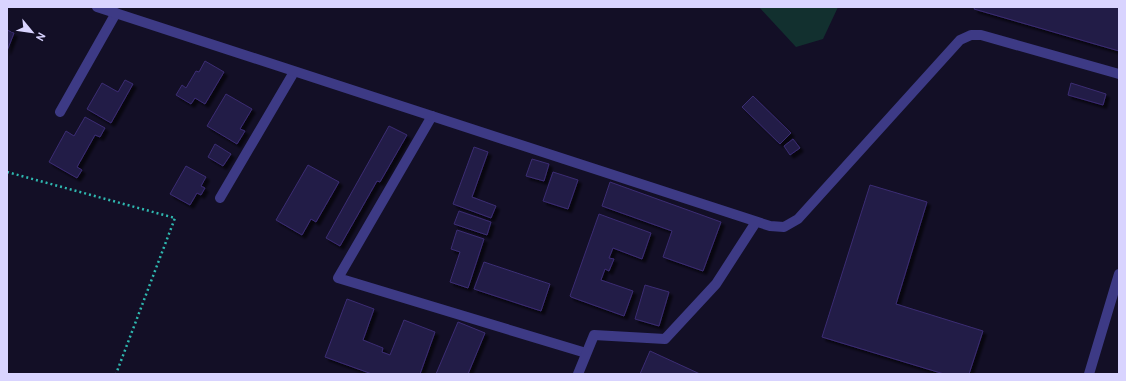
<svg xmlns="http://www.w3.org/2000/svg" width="1126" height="381" font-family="Cabin,sans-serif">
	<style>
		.green { fill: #12302f }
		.building { fill: #241b47; stroke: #3b2d73; filter: url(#shadow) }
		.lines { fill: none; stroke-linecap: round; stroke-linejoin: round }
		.path { stroke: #2fb8b0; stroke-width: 2.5; stroke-dasharray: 2 3; stroke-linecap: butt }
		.service { stroke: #3d3a85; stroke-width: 10 }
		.minor { stroke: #3d3a85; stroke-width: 10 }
		.tertiary { stroke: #3d3a85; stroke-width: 10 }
	</style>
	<defs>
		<filter id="shadow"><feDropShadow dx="3.5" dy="3.5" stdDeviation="1" flood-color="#0009"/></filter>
	</defs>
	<rect width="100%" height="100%" fill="#130f26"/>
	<path class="green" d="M759,7H838L823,39L796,47Z"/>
	<path class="building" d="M975,7H1119V51L974,9Z
		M7,30L14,33L7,51Z
		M205,61L224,72L205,104L195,98L191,104L176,95L182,85L186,88L196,71L199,72Z
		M125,80L133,84L111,123L87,109L102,83L118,92Z
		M1071,83L1106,94L1103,105L1068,95Z
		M226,94L252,109L240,129L245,131L237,144L207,126Z
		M753,96L791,133L780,144L742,107Z
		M85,117L105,128L100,137L95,135L77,167L82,170L77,178L49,162L66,131L74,136Z
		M389,126L407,135L380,182L377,181L340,246L326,238Z
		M793,139L800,148L790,155L784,146Z
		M215,144L231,154L223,166L208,157Z
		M474,147L488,152L472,197L496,206L491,218L453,204Z
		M532,159L549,164L544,181L526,176Z
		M308,165L339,182L316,222L311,219L302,235L276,220Z
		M186,166L206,177L201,186L205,188L201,195L197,193L190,205L170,194Z
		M553,172L578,180L568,209L543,201Z
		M610,182L721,222L703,271L663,257L672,231L602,206Z
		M870,185L927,202L896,304L983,331L969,374H944L822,337Z
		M459,211L491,222L487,235L454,224Z
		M599,214L651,233L642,259L613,248L609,258L614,259L609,271L605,269L601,280L633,291L624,316L571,297L570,296Z
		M457,230L484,239L468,288L450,282L460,252L451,249Z
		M484,262L550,284L541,311L474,289Z
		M645,285L669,292L659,326L635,319Z
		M347,299L374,309L363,340L383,348L382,352L390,355L404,320L435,332L420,374H372L325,357Z
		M458,322L485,333L468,374H436Z
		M650,351L700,374H640Z"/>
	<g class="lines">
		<path class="path" d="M7,172L175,218L116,374"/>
		<path class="service" d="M60,112L116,13
			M432,116L338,278L586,353
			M220,198L294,72"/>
		<path class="minor" d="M97,7L770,226L784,227L798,219L960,40L971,35H981L1119,74
			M578,374L594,335L665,339L716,284L756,222"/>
		<path class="tertiary" d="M1089,374L1119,274"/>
	</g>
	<rect width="1126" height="381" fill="none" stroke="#d9d4ff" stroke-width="16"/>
	<g transform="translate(32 32) rotate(119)" stroke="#130f26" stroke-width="3" paint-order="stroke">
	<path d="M0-3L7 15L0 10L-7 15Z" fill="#d9d4ff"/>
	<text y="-6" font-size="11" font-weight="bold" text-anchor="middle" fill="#d9d4ff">N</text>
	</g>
</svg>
